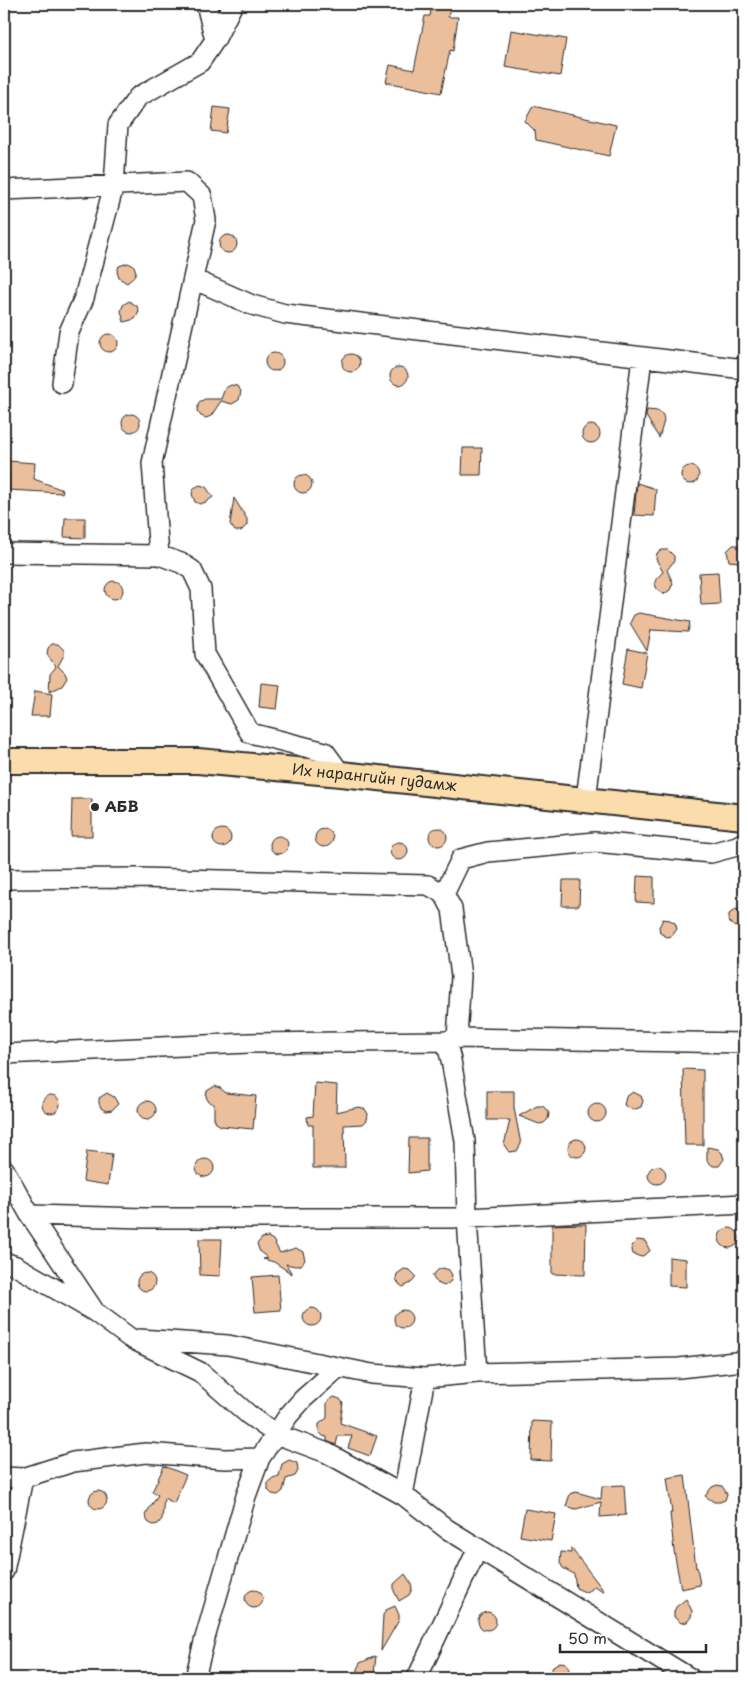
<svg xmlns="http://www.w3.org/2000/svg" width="748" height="1682" font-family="'Playpen Sans',sans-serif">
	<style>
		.building { fill: #ecbf9c; stroke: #2b2b2b }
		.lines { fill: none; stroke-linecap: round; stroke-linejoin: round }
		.minor-casing { stroke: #2b2b2b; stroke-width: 22 }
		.major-casing { stroke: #2b2b2b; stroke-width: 28 }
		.minor { stroke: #fff; stroke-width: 19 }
		.major { stroke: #fbddab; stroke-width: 24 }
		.poi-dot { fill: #2b2b2b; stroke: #fff; stroke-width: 2 }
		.labels { text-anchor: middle; stroke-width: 4.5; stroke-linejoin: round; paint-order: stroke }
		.street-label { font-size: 15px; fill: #2b2b2b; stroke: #fff }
		.poi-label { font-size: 15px; font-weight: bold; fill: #2b2b2b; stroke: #fff; text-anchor: start }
	</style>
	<rect width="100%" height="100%" fill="#fff"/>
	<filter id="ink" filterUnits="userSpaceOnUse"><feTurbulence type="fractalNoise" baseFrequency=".02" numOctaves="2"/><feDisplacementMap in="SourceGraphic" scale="10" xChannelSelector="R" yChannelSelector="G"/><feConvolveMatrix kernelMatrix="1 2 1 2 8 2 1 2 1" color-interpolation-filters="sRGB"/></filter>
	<g filter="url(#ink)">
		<path class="building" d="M432,4H451L448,17H458L453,51L450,50L441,93L386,82L390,65L414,70L425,16H430Z
			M511,30L566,39L560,76L505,67Z
			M533,106L616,125L609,156L536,140L535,131L525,121Z
			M214,107L230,109L226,133L211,131Z
			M219 244a9 9 0 1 1 18 0a9 9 0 1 1-18 0Z
			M128,263L134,266L136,272L133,278L127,283L119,278L117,272L119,266Z
			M129,301L137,306L139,312L135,319L124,322L121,311L123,305Z
			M100 343a9 9 0 1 1 18 0a9 9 0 1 1-18 0Z
			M265 362a9 9 0 1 1 18 0a9 9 0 1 1-18 0Z
			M342 363a9 9 0 1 1 18 0a9 9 0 1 1-18 0Z
			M390 376a9 9 0 1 1 18 0a9 9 0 1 1-18 0Z
			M231,385L237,386L241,391L239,400L232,404L221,401L211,416L206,418L201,416L197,411L199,402L205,399H221L225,388Z
			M647,410L658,411L663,415L664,421L659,438L646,416Z
			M122 423a9 9 0 1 1 18 0a9 9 0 1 1-18 0Z
			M582 434a9 9 0 1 1 18 0a9 9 0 1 1-18 0Z
			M463,448H482L481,475H462Z
			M8,461L35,463L34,479L63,490L62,493L9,490Z
			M681 475a9 9 0 1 1 18 0a9 9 0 1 1-18 0Z
			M294 484a9 9 0 1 1 18 0a9 9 0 1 1-18 0Z
			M637,483L656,489L654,516L634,515Z
			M200,485L206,487L213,497L206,502L200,504L195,502L192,494L194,488Z
			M234,498L247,519V525L241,531H235L230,524Z
			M65,518H85V538L64,537Z
			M733,545H739L744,549V556L739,562L729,561L727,551Z
			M662,550H668L674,556V561L667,570L673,583L670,590L664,594L657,589L655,584L656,579L663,572L656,559L657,553Z
			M718,572L720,604L701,605L699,573Z
			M105 590a9 9 0 1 1 18 0a9 9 0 1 1-18 0Z
			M639,613L690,622L688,632L651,630L647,651L630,623L634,615Z
			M52,644H58L64,650V655L58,666L65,673L67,678L62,686L49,692L50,674L56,667L47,654L48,648Z
			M628,649L647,653L641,688L622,684Z
			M261,683L280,685L277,709L259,707Z
			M35,691L52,694L50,716H31Z
			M72,799H92V836H71Z
			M429 837a9 9 0 1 1 18 0a9 9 0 1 1-18 0Z
			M315 838a9 9 0 1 1 18 0a9 9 0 1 1-18 0Z
			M213 838a9 9 0 1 1 18 0a9 9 0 1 1-18 0Z
			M270 845a9 9 0 1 1 18 0a9 9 0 1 1-18 0Z
			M390 851a9 9 0 1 1 18 0a9 9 0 1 1-18 0Z
			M637,876L654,877V903L636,902Z
			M563,880H580L579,906H562Z
			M736,909L744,912V924L735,927L729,922V914Z
			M663,919L670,920L675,923L677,929L672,936L667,937L660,933L659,927Z
			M683,1069L703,1070V1145H685Z
			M315,1083L337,1085L336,1112L359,1107L365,1109L368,1114L367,1120L363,1124L344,1125L345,1168H313V1125H308L307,1117L313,1116Z
			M215,1086L220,1088L226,1093L256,1096L253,1129L221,1126L216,1123L214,1118V1104L209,1102L206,1097L207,1091Z
			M487,1091H514V1108L521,1144L517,1151L509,1152L504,1145L510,1120H487Z
			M633,1092L641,1096L643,1101L641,1107L633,1110L624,1105L626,1097Z
			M107,1093L114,1097L118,1104L112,1110L106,1111L101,1108L99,1103V1098Z
			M42 1104a9 9 0 1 1 18 0a9 9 0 1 1-18 0Z
			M138 1110a9 9 0 1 1 18 0a9 9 0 1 1-18 0Z
			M588 1113a9 9 0 1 1 18 0a9 9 0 1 1-18 0Z
			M537,1106H543L549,1113L548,1119L544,1123L539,1124L519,1116Z
			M409,1138H427V1171L408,1173Z
			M568 1148a9 9 0 1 1 18 0a9 9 0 1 1-18 0Z
			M707,1147L718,1149L722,1153L724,1159L719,1166H713L707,1161Z
			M87,1151L112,1154L108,1185L83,1181Z
			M196 1168a9 9 0 1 1 18 0a9 9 0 1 1-18 0Z
			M648 1175a9 9 0 1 1 18 0a9 9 0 1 1-18 0Z
			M586,1224L585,1275L552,1274V1225Z
			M719 1238a10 10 0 1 1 20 0a10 10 0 1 1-20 0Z
			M268,1237L273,1240L280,1253L296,1248L303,1252L305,1260L301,1265L295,1266L286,1264L292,1274L274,1262L263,1259L268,1258L260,1252L257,1244L262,1238Z
			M199,1239H222L220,1276L200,1275Z
			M637,1240L645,1241L650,1251L641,1257L633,1254L631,1246Z
			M669,1257L686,1259V1287L669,1286Z
			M443,1268L449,1270L452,1275L451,1281L444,1286L437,1283L432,1276L438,1270Z
			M404,1269L410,1270L416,1276L411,1283L403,1287L399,1284L396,1279L397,1274Z
			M137 1282a9 9 0 1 1 18 0a9 9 0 1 1-18 0Z
			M278,1275L281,1310L255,1312L252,1277Z
			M303 1317a9 9 0 1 1 18 0a9 9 0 1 1-18 0Z
			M394 1319a9 9 0 1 1 18 0a9 9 0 1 1-18 0Z
			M334,1397L340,1399L343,1403L340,1423L377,1436L370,1456L348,1448L352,1436H338L336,1445L327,1441V1437L323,1436L319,1432V1424L327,1418V1402Z
			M532,1421L552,1422L551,1461L531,1460Z
			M289,1460L297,1463L298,1471L295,1476L286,1479L283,1491L278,1495L272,1494L268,1490V1482L273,1478L279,1476L282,1464Z
			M164,1466L186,1475L174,1503L164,1498L162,1519L158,1524L153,1525L148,1522L145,1515L158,1495L152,1492Z
			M685,1475L696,1568L697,1567L700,1585L681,1589L674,1551L670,1513H672L667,1478Z
			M624,1485L626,1515L600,1517L601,1502L576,1509L566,1506L570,1494L576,1492L601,1499L602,1486Z
			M717,1485L722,1486L727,1494L725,1500L720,1502H714L705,1496L712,1487Z
			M89 1500a9 9 0 1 1 18 0a9 9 0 1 1-18 0Z
			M525,1509L556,1514L551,1541L520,1536Z
			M571,1548L604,1591H603L594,1586L591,1590L585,1592L576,1588L574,1574L563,1568L560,1563L561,1552L571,1553Z
			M405,1574L411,1583L412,1589L409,1595L399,1601L394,1591V1584Z
			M245 1599a9 9 0 1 1 18 0a9 9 0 1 1-18 0Z
			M686,1599L692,1611L691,1617L687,1622L681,1623L674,1617V1612L676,1607Z
			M395,1606L399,1615V1620L381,1651L383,1615L386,1610Z
			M478 1621a9 9 0 1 1 18 0a9 9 0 1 1-18 0Z
			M376,1656L374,1674L370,1678L361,1677L357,1669L360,1663Z
			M560,1662L566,1663L570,1668L569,1678H549L553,1666Z"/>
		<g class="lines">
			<g class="minor-casing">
				<path id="minor" d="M206,4L215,40
					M4,190L187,182L202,196L206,220L152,463L159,555
					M193,279L252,305L285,314L744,369
					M62,383L69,332L84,298L114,185L118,125L138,97L200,62L215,40L233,4
					M4,553L159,555L181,563L192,570L201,589L205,654L250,733L325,752L341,774
					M586,799L642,358
					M4,879L139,878L428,885L444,894L452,909L461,976L457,1038
					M444,894L461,859L488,852L595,842L711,853L737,846L744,842
					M4,1054L249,1043L446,1041
					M4,1169L30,1215L93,1309
					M30,1215L145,1218H467L744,1204
					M4,1262L16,1266L95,1312L130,1338L200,1372L249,1415L276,1434L327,1453L403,1495L447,1529L690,1678
					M139,1339L228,1345L372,1374L425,1378L477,1373L679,1368L744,1361
					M477,1373L467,1218L465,1141L451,1060L446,1041L457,1038L744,1043
					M4,1477L23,1478L73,1462L146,1453L225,1459L260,1458
					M403,1495L425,1378
					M4,1571L23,1478
					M195,1678L205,1638L246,1496L260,1458L288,1416L303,1399L338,1368
					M417,1678L478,1548"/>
			</g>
			<g class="major-casing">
				<g id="major">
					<path id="s1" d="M4,761H198L341,774L744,817"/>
				</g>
			</g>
			<use href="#minor" class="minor"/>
			<use href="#major" class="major"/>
		</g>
	</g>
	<circle class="poi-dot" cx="95" cy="807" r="5"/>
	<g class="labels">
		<g class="street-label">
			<text dy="5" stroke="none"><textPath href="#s1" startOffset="371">Их нарангийн гудамж</textPath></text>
		</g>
		<g class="poi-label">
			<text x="105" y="812">АБВ</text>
		</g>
	</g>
	<rect width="748" height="1682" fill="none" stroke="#fff" stroke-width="20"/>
	<rect x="10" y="10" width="728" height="1662" fill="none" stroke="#2b2b2b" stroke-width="2" filter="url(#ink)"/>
	<path d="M560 1644v8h146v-8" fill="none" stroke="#2b2b2b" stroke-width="2.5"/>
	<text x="568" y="1644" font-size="15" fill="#2b2b2b" stroke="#ffffff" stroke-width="4" paint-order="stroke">50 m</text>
</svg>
